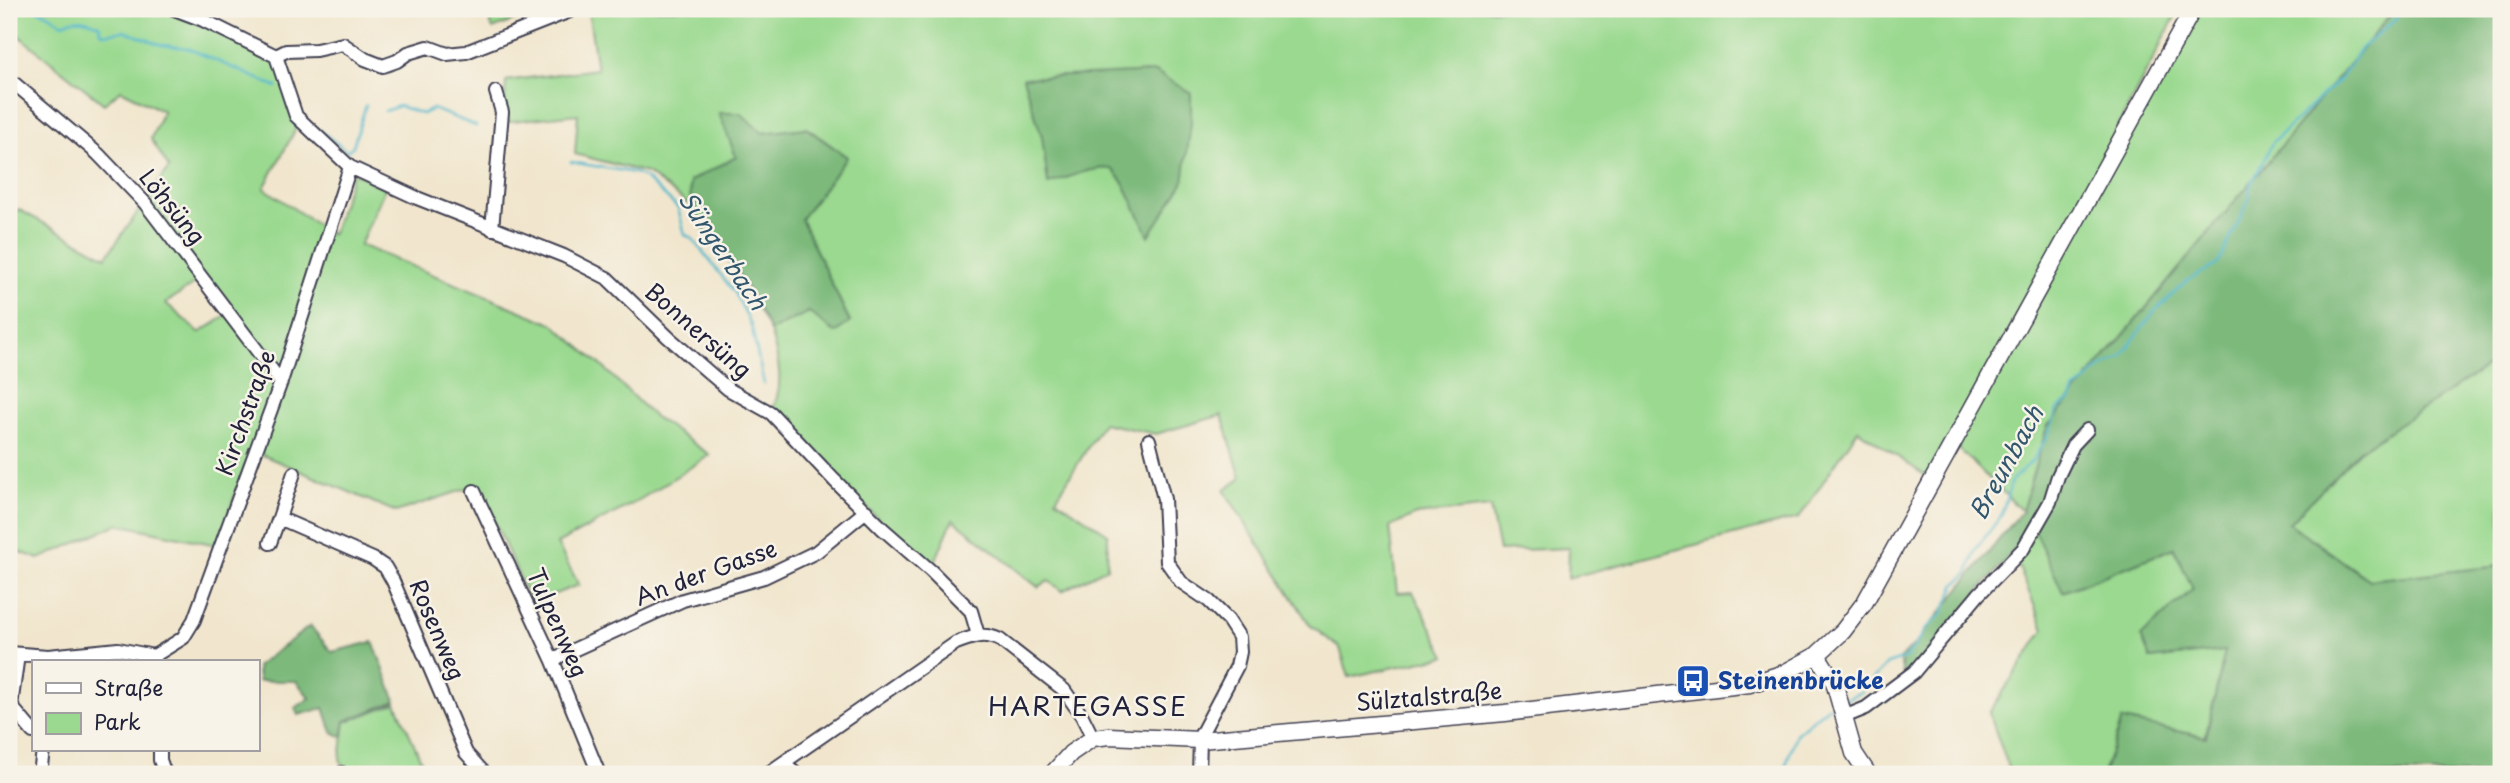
<svg xmlns="http://www.w3.org/2000/svg" width="2510" height="783" font-family="'Playpen Sans',sans-serif">
	<style>
		.green { fill: #9ad98f; stroke: #5e7e65; stroke-width: 2; fill-rule: evenodd }
		.forest { fill: #7bb97a; stroke: #4e6e5a; stroke-width: 2 }
		.lines { fill: none; stroke-linecap: round; stroke-linejoin: round }
		.stream { stroke: #4db6cb; stroke-width: 2.5 }
		.minor-casing { stroke: #413f51; stroke-width: 16 }
		.major-casing { stroke: #413f51; stroke-width: 19 }
		.minor { stroke: #fff; stroke-width: 12 }
		.major { stroke: #fff; stroke-width: 16 }
		.labels { text-anchor: middle; stroke-width: 5; stroke-linejoin: round; paint-order: stroke }
		.street-label { font-size: 23px; fill: #22223b; stroke: #f7f3e8 }
		.transit-label { font-size: 23px; font-weight: bold; fill: #164399; stroke: #f7f3e8; text-anchor: start }
		.water-label { font-size: 24px; font-style: italic; fill: #31566d; stroke: #f7f3e8 }
		.quarter-label { font-size: 26px; letter-spacing: 2px; fill: #22223b; stroke: #f7f3e8 }
	</style>
	<rect width="100%" height="100%" fill="#f7f3e8"/>
	<filter id="ink" filterUnits="userSpaceOnUse"><feTurbulence type="fractalNoise" baseFrequency=".0143" numOctaves="2"/><feDisplacementMap in="SourceGraphic" scale="14" xChannelSelector="R" yChannelSelector="G"/><feConvolveMatrix kernelMatrix="1 2 1 2 8 2 1 2 1" color-interpolation-filters="sRGB"/></filter>
	<filter id="wash" filterUnits="userSpaceOnUse"><feTurbulence type="fractalNoise" baseFrequency=".00686" numOctaves="4" result="noise"/><feDisplacementMap in="SourceGraphic" scale="28" xChannelSelector="R" yChannelSelector="G"/><feGaussianBlur stdDeviation="1.57" result="paint"/><feColorMatrix in="noise" values="0 0 0 0 0 0 0 0 0 0 0 0 0 0 0 0 0 1.4 0 .05"/><feComposite in="paint" operator="in"/></filter>
	<g filter="url(#wash)">
		<rect width="100%" height="100%" fill="#f1e6cd"/>
		<path class="green" d="M9,9H164L204,23L287,62L300,121L264,188L332,235L353,172L385,188L360,245L553,324L600,364L652,415L710,455L636,502L557,544L579,585L531,603L478,485L396,512L251,450L217,545L118,524L39,559L20,552H9V220L18,209L106,257L169,168L151,139L163,111L121,90L104,104L19,36L9,49ZM201,279L229,314L199,333L166,303Z
			M485,9H542L493,29Z
			M588,9H2179L2074,212L1929,478L1858,430L1799,518L1568,578L1569,548L1499,551L1490,507L1416,515L1390,527L1397,593L1413,592L1446,656L1349,677L1340,648L1310,625L1224,490L1241,478L1222,415L1156,434L1103,423L1056,499L1108,534L1107,568L1062,591L1049,581L1038,587L953,519L931,571L771,413C785,385 779,360 770,331L809,312L835,332L850,322L801,219L847,157L807,128L763,133L740,113H720L737,158L690,181L691,206L647,173L575,154L578,114L504,122L506,81L597,69Z
			M2199,9H2395L2047,427L2022,511L1954,444Z
			M2501,357V566L2369,580L2289,523L2359,451Z
			M2031,523L2063,592L2174,548L2193,589L2151,659L2226,650L2205,738L2122,720L2103,774H2011L1989,713L2044,630L2013,552Z
			M396,703L427,774H346L340,759L345,722Z"/>
		<path class="forest" d="M2395,9H2501V357L2359,451L2289,523L2369,580L2501,566V774H2103L2122,720L2206,737L2225,651L2150,659L2141,636L2193,589L2174,548L2063,592L2031,524L2013,552L1918,663L1903,675L1900,659L1916,643L2022,511L2047,427Z
			M1155,72L1191,93V123L1183,183L1149,236L1124,184L1112,169C1090,166 1070,178 1048,184L1042,137L1023,78Z
			M719,113H740L763,133L806,128L847,157L801,219L850,322L835,333L809,312L770,331L739,274L704,230L691,206L690,181L736,157Z
			M310,626L332,652L373,642L396,701L345,721L342,737L332,732L324,708L298,715L295,708L310,698L296,681H258L257,666Z"/>
		<g class="lines">
			<path class="stream" d="M34,9L48,14L63,24C76,16 86,20 99,25L101,32L105,34L124,31L162,45L187,48L277,87
				M385,111L399,106L422,114L433,109L476,126
				M317,128L347,151L353,146L366,105
				M571,162L635,173L645,178L678,208L685,235L692,238L735,293L751,325L764,384
				M1844,700L1861,692L1887,664L1906,658L1927,628L1942,614L1956,584L1968,573L1976,549L2001,516L2012,480L2033,460L2048,435L2057,410L2071,399L2074,391L2102,367L2121,357L2153,313L2187,281L2218,264L2249,200L2250,186L2273,142L2342,77L2361,48L2396,19L2399,9
				M1783,774L1796,734L1828,707L1834,704"/>
		</g>
	</g>
	<g filter="url(#ink)">
		<g class="lines">
			<g class="minor-casing">
				<path id="minor" d="M174,9L203,20L276,56L296,116L350,167L417,198L564,256L607,278L668,337L728,389L771,413L834,480L883,529L931,571L971,611L978,635
					M276,56L286,51L316,50L343,44L365,59L383,66L397,61L408,53L428,47L447,54L466,52L575,9
					M9,79L98,154L145,203L281,382
					M492,229L502,112L496,92
					M1149,440L1164,499L1167,562L1181,582L1209,601L1228,620L1239,637L1240,652L1237,666L1198,740
					M294,473L279,518L373,559L385,567L393,581L466,753L485,774
					M474,491L553,661L599,774
					M270,543L279,518
					M9,653L48,656L118,649L154,656L183,638L194,620L281,382L350,167
					M18,655L11,706L33,732
					M553,661L560,656L683,600L764,577L816,552L866,511
					M1844,717L1866,708L1914,672L1979,594L2023,549L2050,502L2058,476L2073,445L2087,430
					M160,750V760L165,774
					M784,764L796,774
					M40,774L43,750
					M340,774L342,773
					M767,774L956,643C973,637 983,632 1000,640L1064,690L1082,716L1093,738
					M1199,774L1200,740"/>
			</g>
			<g class="major-casing">
				<path id="major" d="M1817,655L1834,682L1854,753L1868,774
					M1052,774L1071,753L1093,738L1109,736L1200,740L1505,713L1750,684L1784,673L1817,655L1843,631L1865,602L2193,9"/>
			</g>
			<use href="#minor" class="minor"/>
			<use href="#major" class="major"/>
		</g>
	</g>
	<defs>
		<g id="bus-square" transform="scale(1.75)"><rect x="-9" y="-9" width="18" height="18" rx="4" fill="#1a4fb4" stroke="#f7f3e8"/><path d="M-5-6H5V4H4V6H2V4H-2V6H-4V4H-5ZM-3.5-4V0h7V-4ZM-3.5 1.2v1.5H-2V1.2ZM2 1.2v1.5H3.5V1.2Z" fill="#fff"/></g>
	</defs>
	<g fill-rule="evenodd">
		<use href="#bus-square" x="1693" y="681"/>
	</g>
	<g class="labels">
		<g class="street-label">
			<text transform="translate(172 207) rotate(51)" y="8">Löhsüng</text>
			<text transform="translate(698 331) rotate(41)" y="8">Bonnersüng</text>
			<text transform="translate(246 413) rotate(-70)" y="8">Kirchstraße</text>
			<text transform="translate(706 573) rotate(-20)" y="8">An der Gasse</text>
			<text transform="translate(557 623) rotate(66)" y="8">Tulpenweg</text>
			<text transform="translate(437 630) rotate(67)" y="8">Rosenweg</text>
			<text transform="translate(1429 697) rotate(-5)" y="8">Sülztalstraße</text>
		</g>
		<g class="transit-label">
			<text x="1718" y="689">Steinenbrücke</text>
		</g>
		<g class="water-label">
			<text transform="translate(722 251) rotate(56)" y="8">Süngerbach</text>
			<text transform="translate(2007 463) rotate(-61)" y="8">Breunbach</text>
		</g>
		<g class="quarter-label">
			<text x="1088" y="716">HARTEGASSE</text>
		</g>
	</g>
	<rect width="2510" height="783" fill="none" stroke="#f7f3e8" stroke-width="35"/>
	<rect x="32" y="660" width="228" height="91" fill="#f7f3e8" stroke="#a29fa3" stroke-width="2"/>
	<rect x="46" y="683" width="35" height="10" fill="#ffffff" stroke="#a29fa3" stroke-width="2"/>
	<text x="94" y="696" font-size="21" fill="#22223b">Straße</text>
	<rect x="46" y="713" width="35" height="21" fill="#9ad98f" stroke="#a29fa3" stroke-width="2"/>
	<text x="94" y="730" font-size="21" fill="#22223b">Park</text>
</svg>
